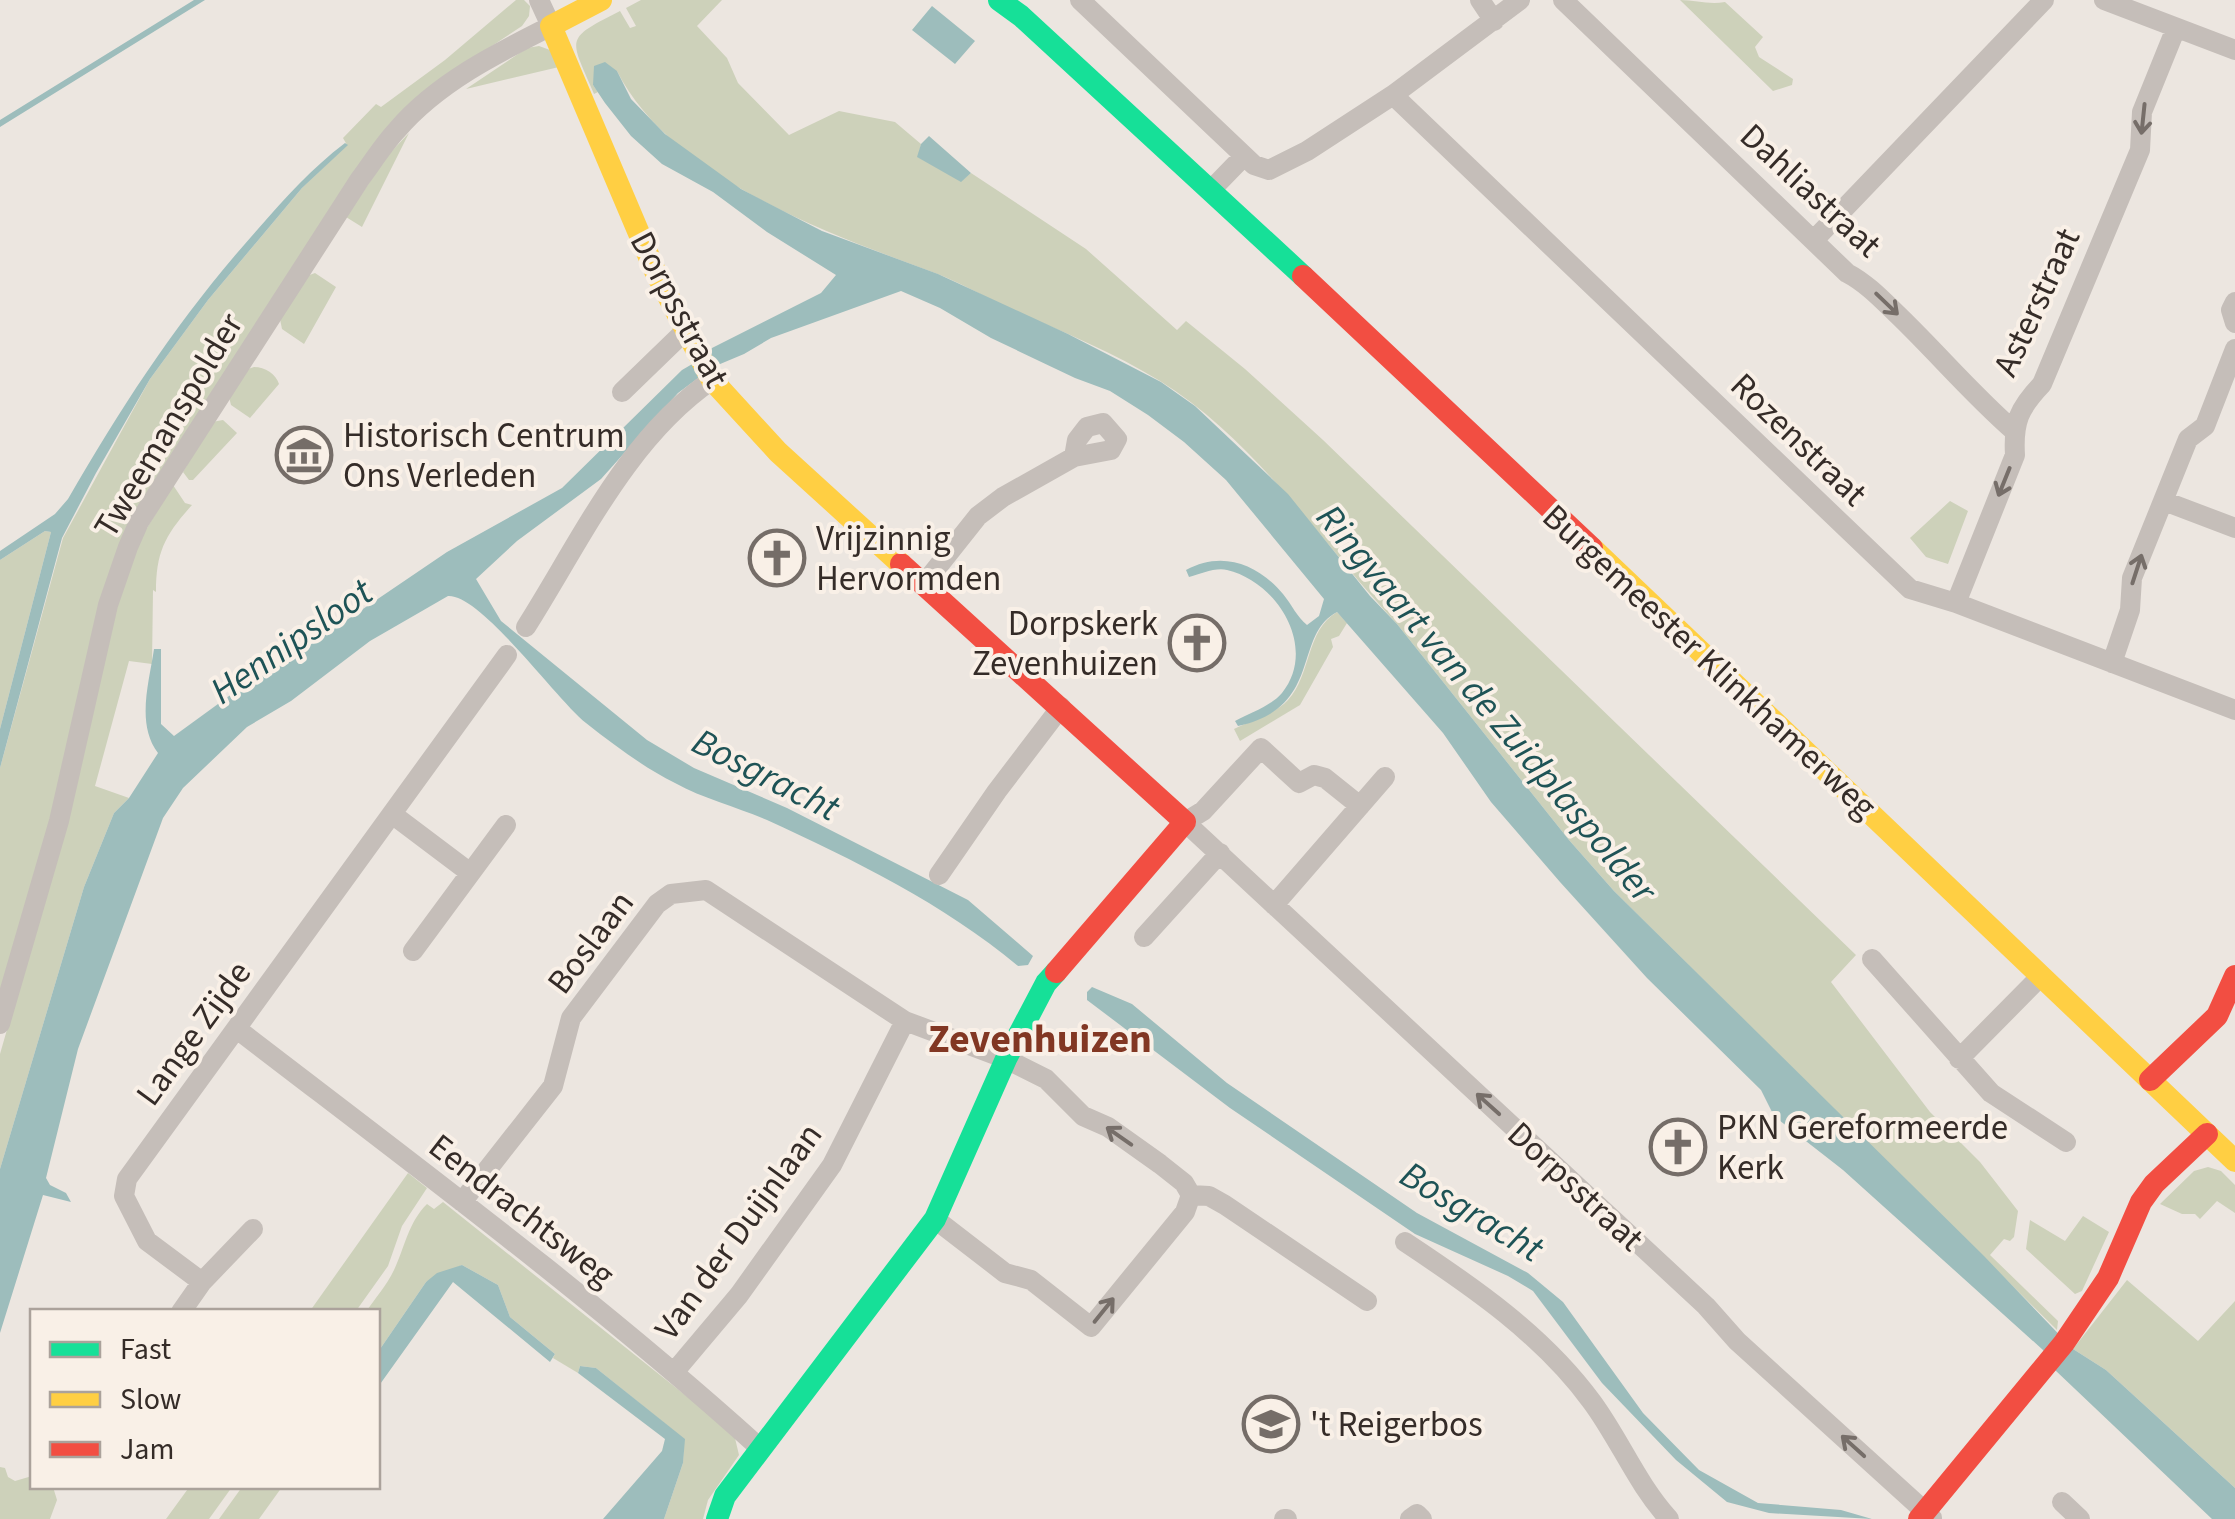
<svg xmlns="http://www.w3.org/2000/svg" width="2235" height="1519" font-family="'Source Sans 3',sans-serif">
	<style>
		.green { fill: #cdd1ba }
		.water { fill: #9dbdbc }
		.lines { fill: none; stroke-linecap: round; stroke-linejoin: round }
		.street { stroke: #c5beb9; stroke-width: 20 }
		.fast { stroke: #16e098; stroke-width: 22 }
		.slow { stroke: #ffcf43; stroke-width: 22 }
		.jam { stroke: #f24e42; stroke-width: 22 }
		.oneway { stroke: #766e69 }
		.labels { text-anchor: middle; stroke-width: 8; stroke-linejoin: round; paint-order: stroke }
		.street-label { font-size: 35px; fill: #352c28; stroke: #f9f0e7 }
		.poi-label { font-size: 35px; fill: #352c28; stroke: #f9f0e7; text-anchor: start }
		.water-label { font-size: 38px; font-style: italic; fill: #1e5356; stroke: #f9f0e7 }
		.quarter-label { font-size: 40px; font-weight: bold; fill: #823723; stroke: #f9f0e7 }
	</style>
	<rect width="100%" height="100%" fill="#ece6e0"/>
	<path class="green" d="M516,0H524L530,6L529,16L522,26L439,81L141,504L0,1000V768L63,538L150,379L208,300L302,188L347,145L343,138L376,104L381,107L445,60Z
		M641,0H722L697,26L727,58L738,83L789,135L839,111L895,122L921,144L918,157L961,181L971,173L1086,249L1177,330L1186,321L1245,369L1323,440L1856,955L1831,982L1930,1112L1980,1162L2018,1211L2014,1237L2010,1241L2004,1239L1990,1255L2058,1321L2057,1330L1614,891L1569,840L1397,624C1320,542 1258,442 1160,381C1111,351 1056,329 1004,306C981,295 959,282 935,273C828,233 672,179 617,71L593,85L598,92L594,94C570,37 563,40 620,11L630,28L636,26L626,8Z
		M1680,0C1696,0 1709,5 1725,2L1763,37L1755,47L1759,57L1793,79L1792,85L1773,91Z
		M539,46L550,50L559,67L466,89L527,48Z
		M409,133L362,227L346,217L388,155Z
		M315,273L336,287L304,344L282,329L280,319L307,276Z
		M254,367C265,367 276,374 279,384L250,418L231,405L229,397L248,369Z
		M223,420L237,433L193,480H189L183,472L212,422Z
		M173,485L185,503L192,505C165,535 156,552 156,592L153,590L152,664L129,661L95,786L129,798L114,813L84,887L0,1169V1054L66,824L112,619L136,546Z
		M1950,501L1968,511L1948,564L1926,557L1910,538Z
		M45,531L51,532L0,729V560Z
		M1337,612L1347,623L1339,636L1331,639L1333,647L1300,705L1240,741L1234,729C1250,721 1275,714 1288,700C1311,675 1306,630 1337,612Z
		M2208,1167L2221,1171L2235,1185V1213L2217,1201L2200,1219L2195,1214H2182L2160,1204L2194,1171Z
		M408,1173L427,1188L402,1226L388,1266L356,1311H310Z
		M443,1202L734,1434L739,1455L708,1500L703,1519H664L683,1463L684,1439L596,1368L580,1366L578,1373L553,1358L555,1354L510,1317L498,1285L462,1265L426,1282L378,1352V1312H366C375,1298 387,1285 394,1270C405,1247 408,1223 427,1204L434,1209Z
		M2083,1216L2109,1232L2082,1291L2075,1294L2026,1249L2030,1220L2065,1241Z
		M2127,1280L2198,1341L2235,1301V1488L2106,1370L2073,1349Z
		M0,1467L5,1468L8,1477L15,1481L32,1476V1486L53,1487L57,1500L50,1519H0Z
		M190,1486H232V1487L209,1519H166Z
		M242,1487H282L259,1519H219Z"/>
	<path class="water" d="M194,0H205L0,127V120Z
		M932,6L975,41L955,64L912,30Z
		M605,62L617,71L631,99L665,134L741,189L822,231L938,274L1068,334L1161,382L1195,406L1288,494L1370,596L1397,624L1569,840L1614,891L1984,1256L2073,1349L2106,1370L2235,1488V1519H2212L2055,1370L2043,1350L1843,1170L1774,1116L1761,1090L1647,978L1560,882L1491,802L1443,733L1337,612C1292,636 1324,707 1238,726L1235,721C1250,713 1271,706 1282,693C1318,648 1278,582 1227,570C1216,567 1200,574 1189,577L1186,570C1222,550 1258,564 1283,594C1292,605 1297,617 1307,625L1319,616L1324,599L1226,480L1184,442L1148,415L1110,391L1075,378L991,338L940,308L901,291L771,338L744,354L713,367L678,393L601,479L517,541L476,579L501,621L647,740L694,768L787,808L968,900L1033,956L1028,965L1018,966C944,904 854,860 767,820C737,807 704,799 675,783C643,767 614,745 586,723C555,698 481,594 448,596L370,641L291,701L247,727L183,788L163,818L78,1049L46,1178L50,1185L66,1193L71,1202L43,1195L0,1333V1169L84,887L114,813L129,798L158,753C136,724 149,683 154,649H161V724L174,736L240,688L276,668L447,552L562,488L682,370L706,356L712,348L821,293L836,275L767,232L713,192L662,164L631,136L605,103L593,85L594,66Z
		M929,136L971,173L961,182L917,157L921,144Z
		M345,143L348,145L302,188L208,300L150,379L96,473L62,538L0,768V729L51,532L45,531L0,560V551L55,514L68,499C126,399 181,315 258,229C285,198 312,168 345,143Z
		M1092,987L1132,1004L1227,1083L1417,1213L1528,1273L1563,1302L1643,1413L1699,1470L1758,1503L1841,1510L1872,1519L1769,1513L1727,1502L1676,1460L1602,1383L1533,1291L1508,1276L1415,1234L1230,1108L1087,1000V992Z
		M462,1265L498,1285L510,1317L555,1354L550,1362L453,1282L378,1387V1352L426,1282L437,1273Z
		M580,1366L596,1368L685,1439L683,1463L664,1519H603L662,1451L665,1439L578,1373Z"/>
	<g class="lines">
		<path class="street" d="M1080,0L1254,165L1269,170L1307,151L1393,95L1520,0
			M1480,0L1494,21
			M1563,0L1847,273C1868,284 1884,302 1901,318C1939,355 1973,395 2013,430
			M2104,0L2235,50
			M1393,95L1910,589L1956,603L2235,710
			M1211,190L1244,156
			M1814,240L2044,0
			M2235,302L2231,310L2235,323
			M622,392L685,331
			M2164,501L2235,528
			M924,584L978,516L1003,497L1074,457L1111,450L1117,439L1103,423L1087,427L1077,440L1074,457
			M1956,603L2015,455C2013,422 2019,408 2042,384L2140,150L2142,112L2176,28
			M526,627C580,542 627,438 712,380
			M2112,663L2130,610L2132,578L2188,439L2205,426L2235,349
			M1360,806L1325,778L1314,775L1299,783L1261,748L1203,811L1185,822L1706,1306L1737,1341L1932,1518
			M392,814L469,872
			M939,875L997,791L1061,707
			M1274,905L1385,777
			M1144,937L1220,853
			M413,951L506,825
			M1872,959L1991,1093L2066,1142
			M0,1024L59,821L108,605L128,547L139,522L360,179C372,163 383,145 397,130C437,83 497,53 551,26L539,0
			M237,1029C414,1165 595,1299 761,1449
			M1959,1059L2041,976
			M1191,1195L1209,1196L1225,1205L1367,1301
			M462,1202L553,1086L571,1018L657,904L671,894L706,890L905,1021L1006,1059L1046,1079L1083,1116L1108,1127L1160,1164L1184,1183L1191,1195
			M935,1219L1005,1273L1031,1280L1091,1327L1185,1212L1191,1195
			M1405,1242C1473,1287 1543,1335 1592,1402C1620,1440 1637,1484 1669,1519
			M202,1282L147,1241L124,1196L127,1179L507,655
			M181,1312L202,1282L253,1229
			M675,1371L739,1295L832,1165L905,1021
			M2062,1502L2080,1519
			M1284,1519H1287
			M1410,1519L1417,1514L1422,1519"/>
		<path class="fast" d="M999,0L1021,16L1303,276
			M717,1519L725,1496L935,1219L1006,1059L1046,983L1056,972"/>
		<path class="slow" d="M601,0L551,26L655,271L712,380L778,452L901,564
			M1592,548L2235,1161"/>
		<path class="jam" d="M1303,276L1592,548
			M901,564L1185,822L1056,972
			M2150,1080L2217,1016L2235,976
			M1919,1519L2064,1343L2108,1278L2141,1202L2154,1184L2207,1134"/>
	</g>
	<defs><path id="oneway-shaft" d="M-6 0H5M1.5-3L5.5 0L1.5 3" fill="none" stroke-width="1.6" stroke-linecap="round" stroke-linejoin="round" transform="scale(2.5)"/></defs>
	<g class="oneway">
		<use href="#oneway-shaft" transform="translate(2143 119) rotate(96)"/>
		<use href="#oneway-shaft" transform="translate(1887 304) rotate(44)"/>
		<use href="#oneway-shaft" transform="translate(2004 482) rotate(112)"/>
		<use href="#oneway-shaft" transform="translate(2137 569) rotate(-72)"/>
		<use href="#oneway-shaft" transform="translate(1488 1104) rotate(-138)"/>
		<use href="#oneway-shaft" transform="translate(1119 1136) rotate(-145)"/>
		<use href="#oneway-shaft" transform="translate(1104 1310) rotate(-51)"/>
		<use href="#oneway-shaft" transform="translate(1853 1446) rotate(-138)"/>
	</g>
	<defs>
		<g id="museum-ring" transform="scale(2.875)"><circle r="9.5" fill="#f9f0e7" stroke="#756d68" stroke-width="1.5"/><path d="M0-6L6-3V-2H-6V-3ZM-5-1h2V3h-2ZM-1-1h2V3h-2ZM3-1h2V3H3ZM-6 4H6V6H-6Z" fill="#756d68"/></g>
		<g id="church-ring" transform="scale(2.875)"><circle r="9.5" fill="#f9f0e7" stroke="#756d68" stroke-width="1.5"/><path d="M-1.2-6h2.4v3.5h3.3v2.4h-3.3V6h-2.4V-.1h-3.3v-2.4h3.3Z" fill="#756d68"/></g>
		<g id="school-ring" transform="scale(2.875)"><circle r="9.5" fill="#f9f0e7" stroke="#756d68" stroke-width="1.5"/><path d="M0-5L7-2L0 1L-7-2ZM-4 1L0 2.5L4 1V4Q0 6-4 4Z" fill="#756d68"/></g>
	</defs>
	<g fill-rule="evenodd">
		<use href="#museum-ring" x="304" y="455"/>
		<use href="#church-ring" x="777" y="558"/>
		<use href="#church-ring" x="1197" y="643"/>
		<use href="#church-ring" x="1678" y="1147"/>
		<use href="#school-ring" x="1271" y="1424"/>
	</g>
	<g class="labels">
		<g class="street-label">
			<text transform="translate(1811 190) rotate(43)" y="12">Dahliastraat</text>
			<text transform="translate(2036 302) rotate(-65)" y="12">Asterstraat</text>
			<text transform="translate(680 309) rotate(62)" y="12">Dorpsstraat</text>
			<text transform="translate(168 425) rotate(-59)" y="12">Tweemanspolder</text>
			<text transform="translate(1799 439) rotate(44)" y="12">Rozenstraat</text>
			<text transform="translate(1710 661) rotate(43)" y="12">Burgemeester Klinkhamerweg</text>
			<text transform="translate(590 942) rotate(-53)" y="12">Boslaan</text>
			<text transform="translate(193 1033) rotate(-54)" y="12">Lange Zijde</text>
			<text transform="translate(1576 1186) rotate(43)" y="12">Dorpsstraat</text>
			<text transform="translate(522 1210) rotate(38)" y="12">Eendrachtsweg</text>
			<text transform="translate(738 1231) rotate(-54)" y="12">Van der Duijnlaan</text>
		</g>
		<g class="poi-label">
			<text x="343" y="447">Historisch Centrum<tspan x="343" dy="40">Ons Verleden</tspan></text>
			<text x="816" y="550">Vrijzinnig<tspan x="816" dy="40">Hervormden</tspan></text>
			<text x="1158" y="635" text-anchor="end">Dorpskerk<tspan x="1158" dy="40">Zevenhuizen</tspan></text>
			<text x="1717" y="1139">PKN Gereformeerde<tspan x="1717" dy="40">Kerk</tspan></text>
			<text x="1310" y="1436">'t Reigerbos</text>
		</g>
		<g class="water-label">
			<text transform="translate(291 641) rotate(-35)" y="13">Hennipsloot</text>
			<text transform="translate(1487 703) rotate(50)" y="13">Ringvaart van de Zuidplaspolder</text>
			<text transform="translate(766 774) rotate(27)" y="13">Bosgracht</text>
			<text transform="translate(1472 1211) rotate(31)" y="13">Bosgracht</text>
		</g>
		<g class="quarter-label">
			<text x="1040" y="1052">Zevenhuizen</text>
		</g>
	</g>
	<rect x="30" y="1309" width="350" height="180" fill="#f9f0e7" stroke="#aba29b" stroke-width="2.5"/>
	<rect x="50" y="1342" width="50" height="15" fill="#16e098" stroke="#aba29b" stroke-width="2.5"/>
	<text x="120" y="1359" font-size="30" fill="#352c28">Fast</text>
	<rect x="50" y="1392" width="50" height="15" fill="#ffcf43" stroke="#aba29b" stroke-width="2.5"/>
	<text x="120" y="1409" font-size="30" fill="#352c28">Slow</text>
	<rect x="50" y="1442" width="50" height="15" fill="#f24e42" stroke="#aba29b" stroke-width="2.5"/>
	<text x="120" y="1459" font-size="30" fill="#352c28">Jam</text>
</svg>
